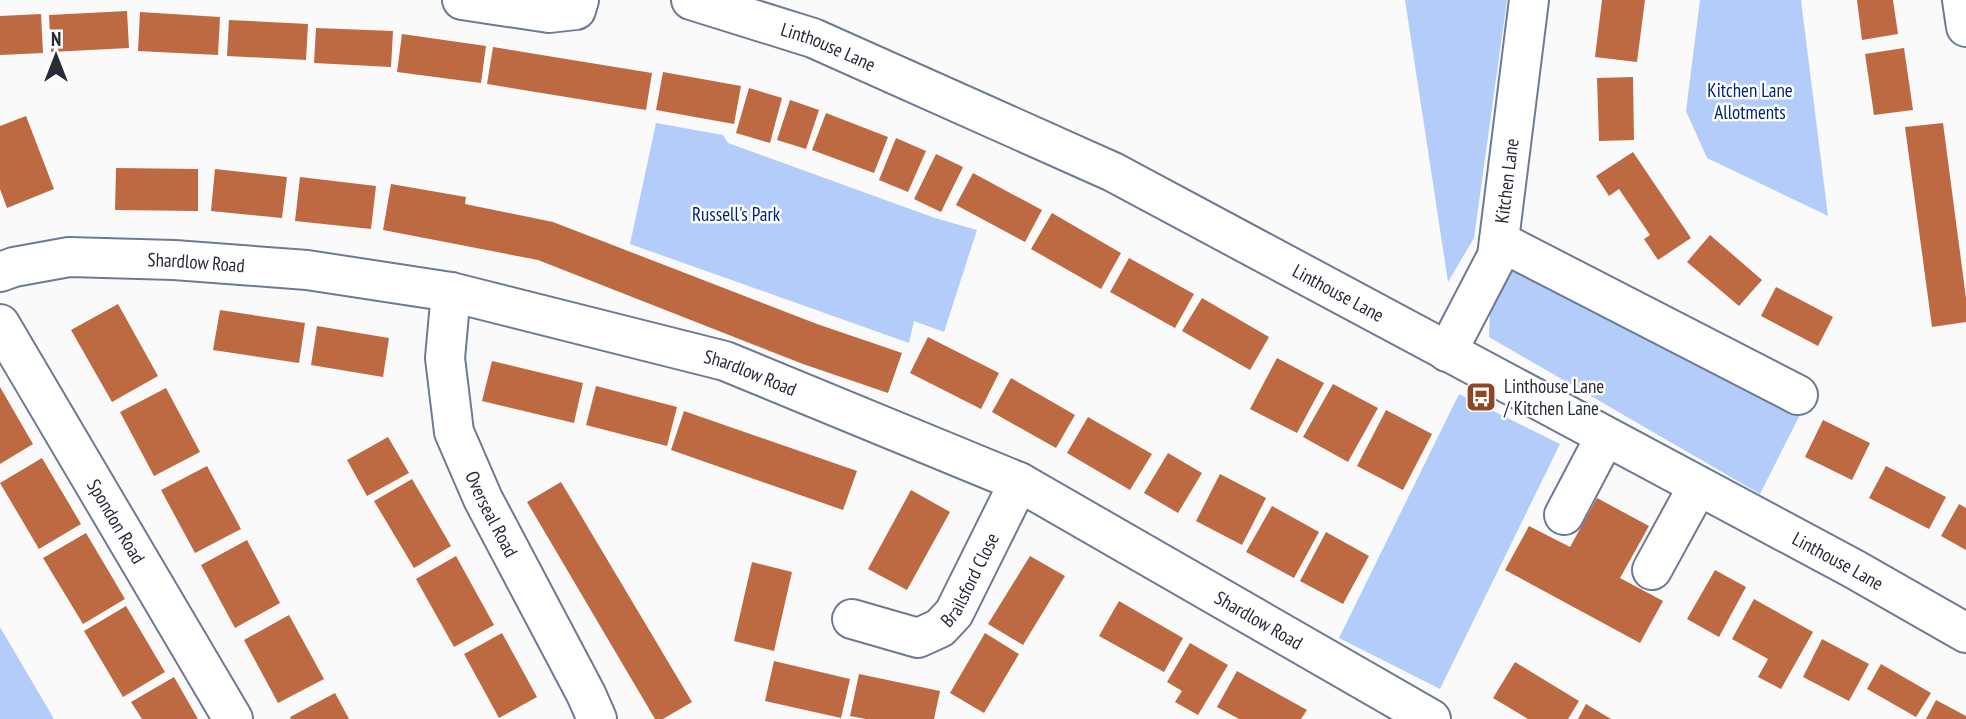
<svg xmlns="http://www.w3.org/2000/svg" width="1966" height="719" font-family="'PT Sans Narrow',sans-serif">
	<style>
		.green { fill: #b3ccfa }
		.building { fill: #bd6941 }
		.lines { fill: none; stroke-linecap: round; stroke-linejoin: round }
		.minor-casing { stroke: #6c7a94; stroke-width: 42 }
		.minor { stroke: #fff; stroke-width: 38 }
		.labels { text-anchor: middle; stroke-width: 5; stroke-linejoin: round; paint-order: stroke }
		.street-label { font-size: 19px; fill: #262c37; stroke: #fff }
		.park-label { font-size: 19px; fill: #002379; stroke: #fff }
		.poi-label { font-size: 19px; fill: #262c37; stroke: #fff; text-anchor: start }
	</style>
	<rect width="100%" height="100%" fill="#fafafa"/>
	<path class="green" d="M1405,0H1507L1474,238L1448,282Z
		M1700,0H1801L1828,216L1707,158L1686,111Z
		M656,123L723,135L728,143L935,218L977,230L944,332L914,321L909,343L630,244Z
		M1524,241L1812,391L1760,494L1489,337L1490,312Z
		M1459,394L1560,444L1440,689L1339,638Z
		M0,627L54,719H0Z"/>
	<path class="building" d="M1602,0H1645L1637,62L1595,57Z
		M1857,0H1893L1898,34L1862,40Z
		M127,11L129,48L51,52L49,15Z
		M140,12L220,17L218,55L138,51Z
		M41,14L43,53L0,55V16Z
		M229,20L308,24L306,60L227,56Z
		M316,28L393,31L391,67L314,63Z
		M402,34L486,46L481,83L397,72Z
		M493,47L652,73L646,110L487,84Z
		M1904,48L1913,110L1874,115L1865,54Z
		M663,72L741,86L734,124L656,110Z
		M1633,77L1634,140L1599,141L1597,78Z
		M749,88L782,98L770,143L736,133Z
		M790,100L819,110L806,149L777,140Z
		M826,113L888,137L874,173L812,150Z
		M26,116L54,189L7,208L0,189V126Z
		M1943,123L1966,298V322L1932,327L1905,127Z
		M896,138L926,151L908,192L879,180Z
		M1633,152L1691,238L1658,260L1644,239L1650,235L1619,189L1609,196L1596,176Z
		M936,154L963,167L941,212L914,199Z
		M116,168L198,169V211L115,210Z
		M215,169L287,177L282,218L211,211Z
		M973,173L1042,210L1025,242L956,205Z
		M300,177L376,186L371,229L295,221Z
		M391,184L466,197L465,204L553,222L817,324L902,353L888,393L803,364L538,260L383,230Z
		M1052,213L1121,253L1101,289L1031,249Z
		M1710,235L1762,280L1739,306L1687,262Z
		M1129,258L1194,294L1175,328L1110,292Z
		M1776,287L1833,317L1818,346L1761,316Z
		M1202,298L1269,337L1250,370L1182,331Z
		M118,304L158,376L112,402L71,330Z
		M220,310L305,323L299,363L213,350Z
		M317,326L389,338L383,377L311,365Z
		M928,337L999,373L981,409L910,373Z
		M1277,358L1324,383L1297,433L1250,409Z
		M492,361L583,383L574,423L482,401Z
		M1011,378L1075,415L1056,448L992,412Z
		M1333,384L1378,408L1348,462L1303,437Z
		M596,386L677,407L667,446L586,425Z
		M0,387L33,444L0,464Z
		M166,388L200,452L154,476L120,412Z
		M1386,410L1432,434L1403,490L1357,466Z
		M684,411L857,471L843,510L671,450Z
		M1088,417L1152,454L1130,490L1067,453Z
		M1823,420L1870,443L1852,480L1805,457Z
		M388,437L409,473L367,496L347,460Z
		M1168,453L1202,473L1178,513L1144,493Z
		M42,458L81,524L39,549L0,483Z
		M207,466L241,529L195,553L161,490Z
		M1886,466L1946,497L1929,529L1869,498Z
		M1220,474L1266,498L1242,545L1196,521Z
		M412,479L451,546L414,568L374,501Z
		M561,482L692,702L663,719H655L527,502Z
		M911,490L950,512L907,590L868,569Z
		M1597,498L1649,526L1620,578L1663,601L1640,643L1505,570L1529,526L1570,547Z
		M1959,504L1966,508V550L1941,536Z
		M1272,506L1319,532L1294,578L1246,552Z
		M1326,532L1369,556L1343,604L1300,581Z
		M86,533L125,599L83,624L43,558Z
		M247,540L280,603L235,628L201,565Z
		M456,556L494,625L454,647L416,579Z
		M1030,556L1065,576L1023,645L988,624Z
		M752,562L792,572L774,651L734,641Z
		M1715,570L1746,587L1719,637L1687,619Z
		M1754,599L1813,632L1781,689L1758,677L1768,659L1732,639Z
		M1119,601L1183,638L1164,672L1099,636Z
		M126,606L165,672L123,697L84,631Z
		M289,615L324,679L278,703L244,640Z
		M502,633L537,697L499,718L464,654Z
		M985,633L1019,654L984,713L950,693Z
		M1822,639L1869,664L1849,701L1803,677Z
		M1190,643L1228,665L1198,715L1175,702L1182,691L1167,682Z
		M774,661L850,679L841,718L765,701Z
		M1515,662L1579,701L1568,719H1528L1493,698Z
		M1881,664L1931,693L1916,717L1867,689Z
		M1237,671L1307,710L1301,719H1239L1217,707Z
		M859,674L940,691L934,719H866L850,716Z
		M174,677L198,719H142L131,702Z
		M335,693L349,719H291L290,717Z
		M1936,700L1966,716V719H1926Z
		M1586,704L1611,719H1578Z"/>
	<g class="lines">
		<g class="minor-casing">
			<g id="minor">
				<path d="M462,0L549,13L576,10L579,0"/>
				<path id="s1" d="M691,0L813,38L1113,172L1854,569L1966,633"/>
				<path d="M1962,0L1966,27"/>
				<path d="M1499,241L1798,395"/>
				<path id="s2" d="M0,272L14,267L69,257L174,260L307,270L451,292L725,361L1019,482L1431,719"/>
				<path id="s3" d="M451,292L445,358L454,432L483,499L586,694L597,719"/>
				<path id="s4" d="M0,324L233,719"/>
				<path id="s5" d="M1447,352L1497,256L1529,0"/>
				<path d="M1564,515L1605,437"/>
				<path d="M1652,570L1698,486"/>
				<path id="s6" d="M852,619L918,638L940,628L954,613L1019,482"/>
			</g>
		</g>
		<use href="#minor" class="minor"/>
	</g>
	<defs>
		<g id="bus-square" transform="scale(1.575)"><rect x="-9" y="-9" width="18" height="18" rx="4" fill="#8d4622" stroke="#fff"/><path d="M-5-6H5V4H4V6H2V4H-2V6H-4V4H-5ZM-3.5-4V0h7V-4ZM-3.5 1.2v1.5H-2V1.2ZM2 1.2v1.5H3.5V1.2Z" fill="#fff"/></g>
	</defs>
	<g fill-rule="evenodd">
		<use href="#bus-square" x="1481" y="397"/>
	</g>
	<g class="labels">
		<g class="street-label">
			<text dy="7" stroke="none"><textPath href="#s1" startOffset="145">Linthouse Lane</textPath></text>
			<text dy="7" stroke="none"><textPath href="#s5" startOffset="184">Kitchen Lane</textPath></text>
			<text dy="7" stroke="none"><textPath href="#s2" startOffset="198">Shardlow Road</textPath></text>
			<text dy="7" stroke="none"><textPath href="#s1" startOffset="712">Linthouse Lane</textPath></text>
			<text dy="7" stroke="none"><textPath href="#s2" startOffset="765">Shardlow Road</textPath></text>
			<text dy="7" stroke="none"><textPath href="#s3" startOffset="231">Overseal Road</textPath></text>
			<text dy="7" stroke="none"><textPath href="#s4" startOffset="229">Spondon Road</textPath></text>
			<text dy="7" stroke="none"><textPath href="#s1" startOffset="1279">Linthouse Lane</textPath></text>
			<text dy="7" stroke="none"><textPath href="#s6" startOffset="150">Brailsford Close</textPath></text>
			<text dy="7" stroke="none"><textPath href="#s2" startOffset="1332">Shardlow Road</textPath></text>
		</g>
		<g class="park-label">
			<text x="1750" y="97">Kitchen Lane<tspan x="1750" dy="22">Allotments</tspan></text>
			<text x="736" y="221">Russell's Park</text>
		</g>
		<g class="poi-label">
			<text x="1504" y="393">Linthouse Lane<tspan x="1504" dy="22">/ Kitchen Lane</tspan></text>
		</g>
	</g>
	<g transform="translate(56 56)" stroke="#ffffff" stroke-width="5" paint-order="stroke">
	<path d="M0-5L12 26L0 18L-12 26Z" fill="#262c37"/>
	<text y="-10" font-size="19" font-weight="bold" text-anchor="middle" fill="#262c37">N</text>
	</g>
</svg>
